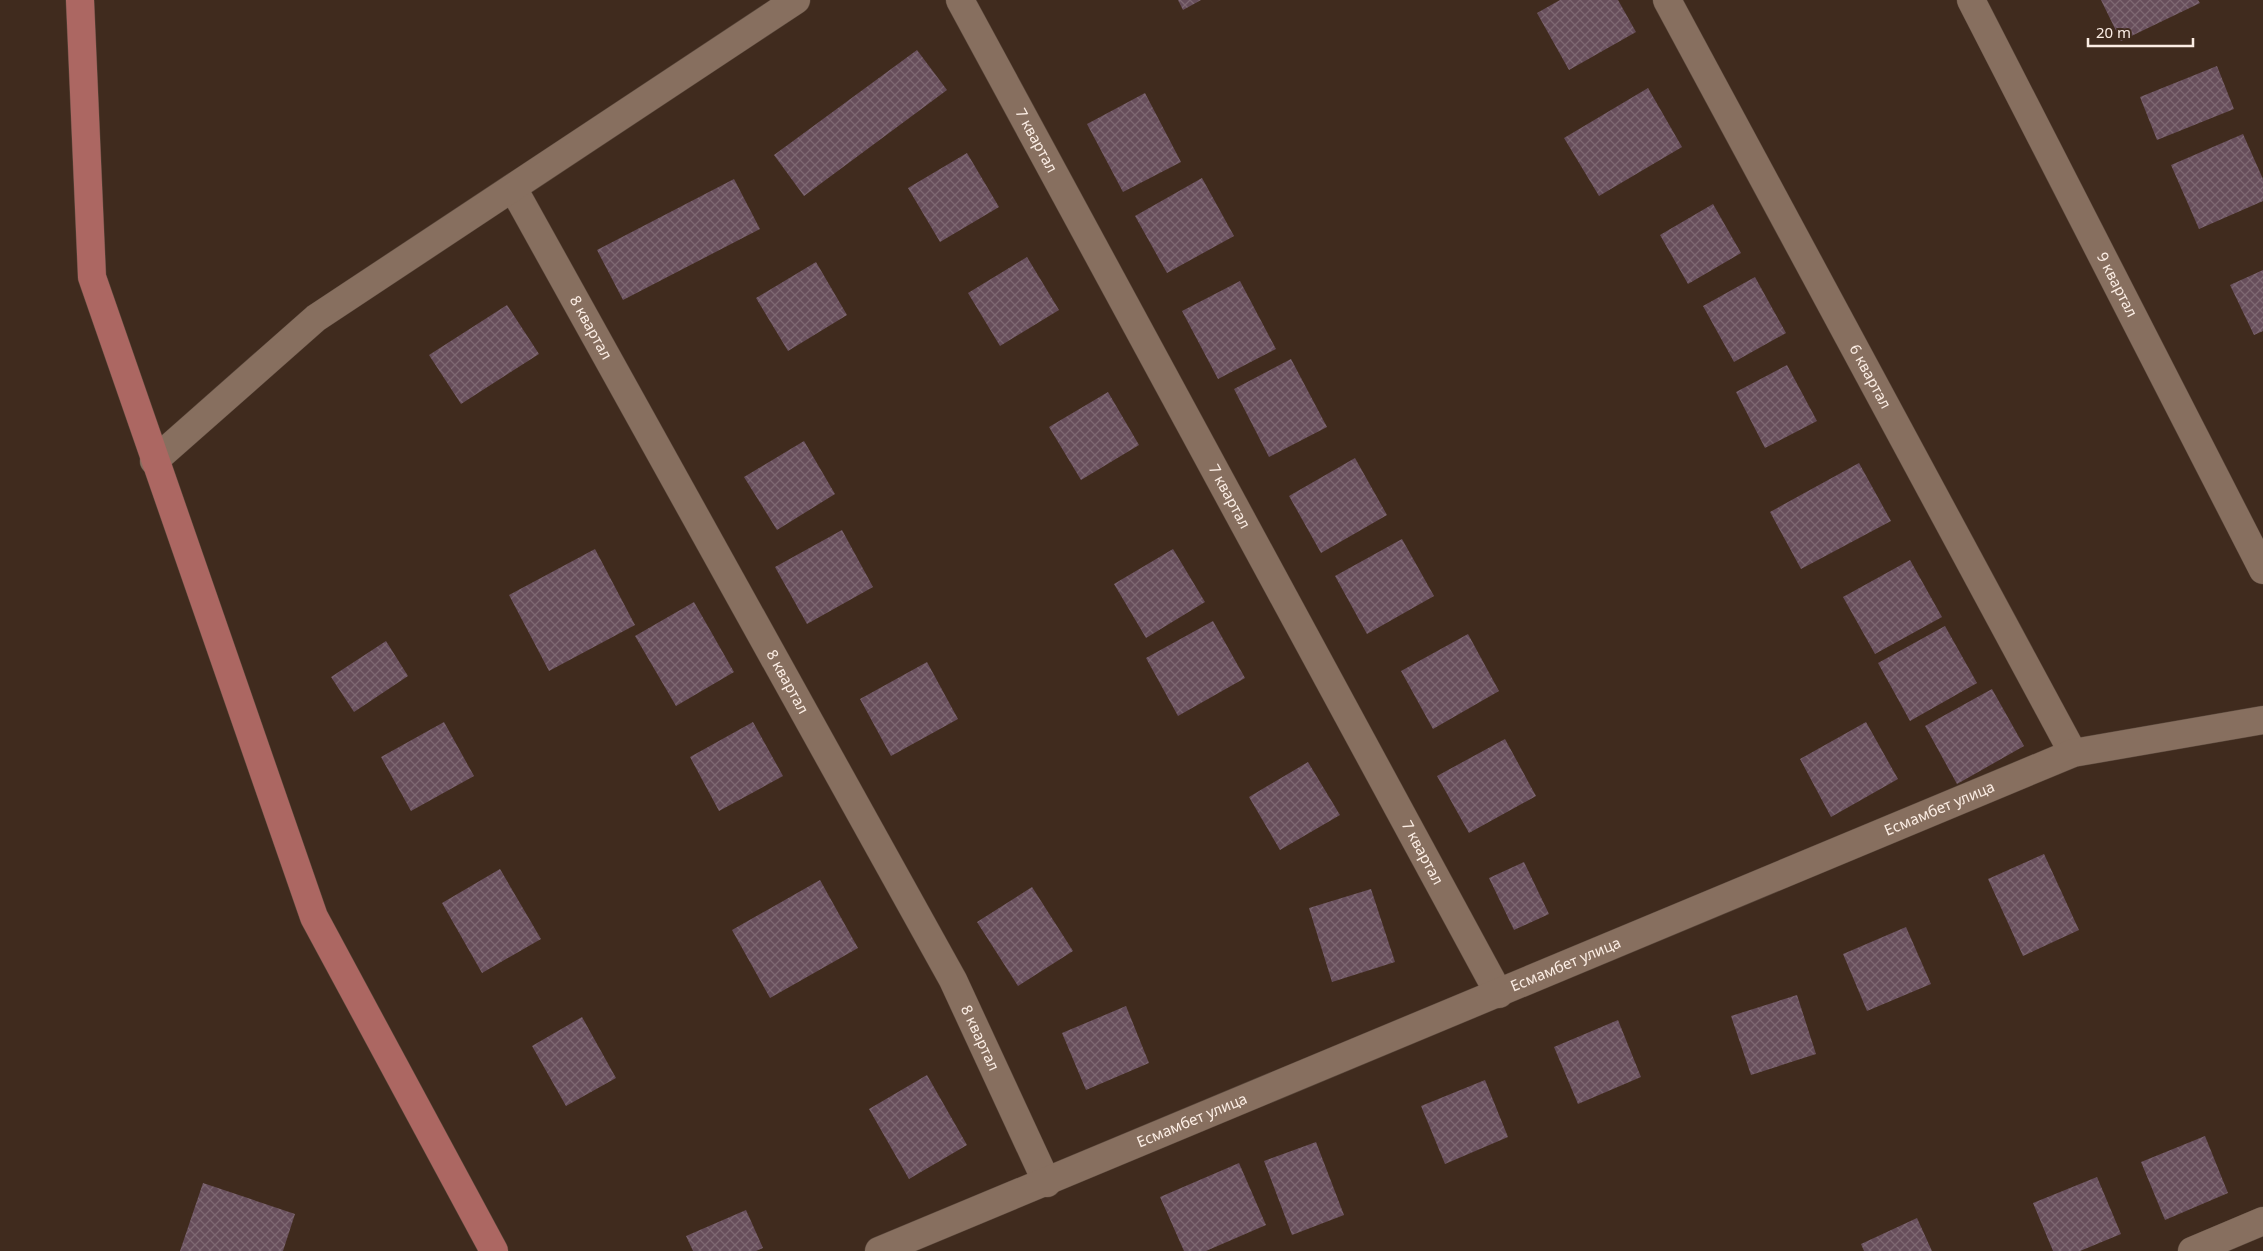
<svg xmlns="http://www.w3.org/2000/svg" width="2263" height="1251" font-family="'Noto Sans',sans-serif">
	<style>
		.building { fill: url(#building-cross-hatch) }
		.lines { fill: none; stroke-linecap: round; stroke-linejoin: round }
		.minor-casing { stroke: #59473b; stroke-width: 29 }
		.major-casing { stroke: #59473b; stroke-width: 29 }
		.minor { stroke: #876f5f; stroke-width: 28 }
		.major { stroke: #ac6762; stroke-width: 28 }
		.labels { text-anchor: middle; stroke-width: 4; stroke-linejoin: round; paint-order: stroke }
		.street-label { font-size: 15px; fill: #fbede4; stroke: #402b1e }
	</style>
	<defs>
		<pattern id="building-cross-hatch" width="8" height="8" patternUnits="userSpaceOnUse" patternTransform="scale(1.25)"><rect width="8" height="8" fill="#674e5b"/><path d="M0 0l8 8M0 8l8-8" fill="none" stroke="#7e6872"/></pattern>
	</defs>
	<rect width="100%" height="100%" fill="#402b1e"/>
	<path class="building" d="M1178,0H1201L1183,10Z
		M1560,0H1618L1636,32L1569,70L1537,13Z
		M2101,0H2198L2200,3L2121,41Z
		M917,50L947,90L804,196L774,155Z
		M2217,66L2234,109L2157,140L2140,97Z
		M1648,88L1682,147L1599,196L1564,138Z
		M1145,93L1181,162L1123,192L1087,124Z
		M2243,134L2263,179V201L2199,229L2171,165Z
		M967,153L999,207L940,242L908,188Z
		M1202,178L1234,236L1167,273L1135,216Z
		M734,179L760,229L623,300L597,250Z
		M1713,204L1741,253L1688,284L1660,235Z
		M1027,257L1059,310L1000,346L968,293Z
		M816,262L847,315L788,351L756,298Z
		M2263,270V331L2254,335L2230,285Z
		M1755,277L1786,333L1734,362L1703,306Z
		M1240,281L1276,349L1218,379L1182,311Z
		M507,305L539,354L461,404L429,355Z
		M1291,359L1327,427L1269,457L1234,389Z
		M1787,365L1817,421L1765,448L1736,392Z
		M1108,392L1139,445L1081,480L1049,427Z
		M804,441L835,494L777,530L744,477Z
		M1355,458L1387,515L1321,553L1289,496Z
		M1859,463L1891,521L1801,569L1770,512Z
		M842,530L873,587L807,624L775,567Z
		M1402,539L1434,596L1367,634L1335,576Z
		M595,549L635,625L549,671L509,595Z
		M1173,549L1205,602L1146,638L1114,584Z
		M1910,560L1942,617L1875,654L1843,597Z
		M694,602L734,672L676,706L635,636Z
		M1213,621L1245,678L1178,716L1146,658Z
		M1945,626L1977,683L1910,721L1878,663Z
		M1468,634L1499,691L1433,729L1401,671Z
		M386,641L408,676L354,712L331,677Z
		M927,662L958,719L891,756L860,699Z
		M1992,689L2024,746L1957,784L1925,726Z
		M444,722L474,776L411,811L381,757Z
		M753,722L783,776L719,811L690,757Z
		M1866,722L1898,779L1831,817L1800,759Z
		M1505,739L1536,796L1469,833L1437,776Z
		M1308,762L1340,815L1280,850L1249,797Z
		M2044,854L2079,930L2023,956L1988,879Z
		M1524,862L1549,914L1514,930L1489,878Z
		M500,869L541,939L482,973L442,903Z
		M820,880L858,948L770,998L732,930Z
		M1032,887L1073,951L1018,986L977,922Z
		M1371,889L1395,962L1332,982L1309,908Z
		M1906,927L1931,984L1867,1011L1843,954Z
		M1797,995L1816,1054L1751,1075L1731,1016Z
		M1126,1006L1149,1063L1086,1090L1062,1033Z
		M582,1017L616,1078L566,1106L532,1046Z
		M1618,1020L1641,1077L1578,1104L1554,1047Z
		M927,1075L967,1145L909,1179L869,1109Z
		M1485,1080L1508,1137L1445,1164L1421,1106Z
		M2205,1136L2228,1193L2165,1220L2141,1162Z
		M1316,1142L1344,1215L1292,1235L1264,1161Z
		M1239,1163L1266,1225L1206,1251H1184L1160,1197Z
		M2097,1177L2121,1234L2080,1251H2053L2033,1203Z
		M203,1183L295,1214L283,1251H180Z
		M746,1210L763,1248L756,1251H693L686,1236Z
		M1917,1218L1932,1251H1864L1861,1244Z"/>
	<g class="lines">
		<g class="minor-casing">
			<g id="minor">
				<path id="s1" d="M960,0L1499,994"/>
				<path id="s2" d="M1667,0L2073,753"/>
				<path id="s3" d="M1971,0L2263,570"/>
				<path id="s4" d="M513,188L953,980L1047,1183"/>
				<path d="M154,461L316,318L796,0"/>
				<path id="s5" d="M879,1251L2073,753L2263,720"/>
				<path d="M2192,1251L2263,1221"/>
			</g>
		</g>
		<g class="major-casing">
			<path id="major" d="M80,0L92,277L314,917L494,1251"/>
		</g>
		<use href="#minor" class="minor"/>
		<use href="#major" class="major"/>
	</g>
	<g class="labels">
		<g class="street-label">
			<text dy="5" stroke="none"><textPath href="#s1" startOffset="160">7 квартал</textPath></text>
			<text dy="5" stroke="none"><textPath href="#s3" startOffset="320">9 квартал</textPath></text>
			<text dy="5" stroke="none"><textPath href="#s4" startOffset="160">8 квартал</textPath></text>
			<text dy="5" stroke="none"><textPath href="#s2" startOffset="428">6 квартал</textPath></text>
			<text dy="5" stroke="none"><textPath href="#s1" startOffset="565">7 квартал</textPath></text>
			<text dy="5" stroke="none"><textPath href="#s4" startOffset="565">8 квартал</textPath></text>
			<text dy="5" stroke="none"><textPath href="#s5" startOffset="1149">Есмамбет улица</textPath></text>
			<text dy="5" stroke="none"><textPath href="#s1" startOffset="970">7 квартал</textPath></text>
			<text dy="5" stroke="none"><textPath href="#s5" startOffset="744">Есмамбет улица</textPath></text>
			<text dy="5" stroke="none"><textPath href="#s4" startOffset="970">8 квартал</textPath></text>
			<text dy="5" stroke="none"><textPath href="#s5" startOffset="339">Есмамбет улица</textPath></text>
		</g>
	</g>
	<path d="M2088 38v8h105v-8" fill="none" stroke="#fbede4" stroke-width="2.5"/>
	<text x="2096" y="38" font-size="15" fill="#fbede4" stroke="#402b1e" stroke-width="4" paint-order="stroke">20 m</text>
</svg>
